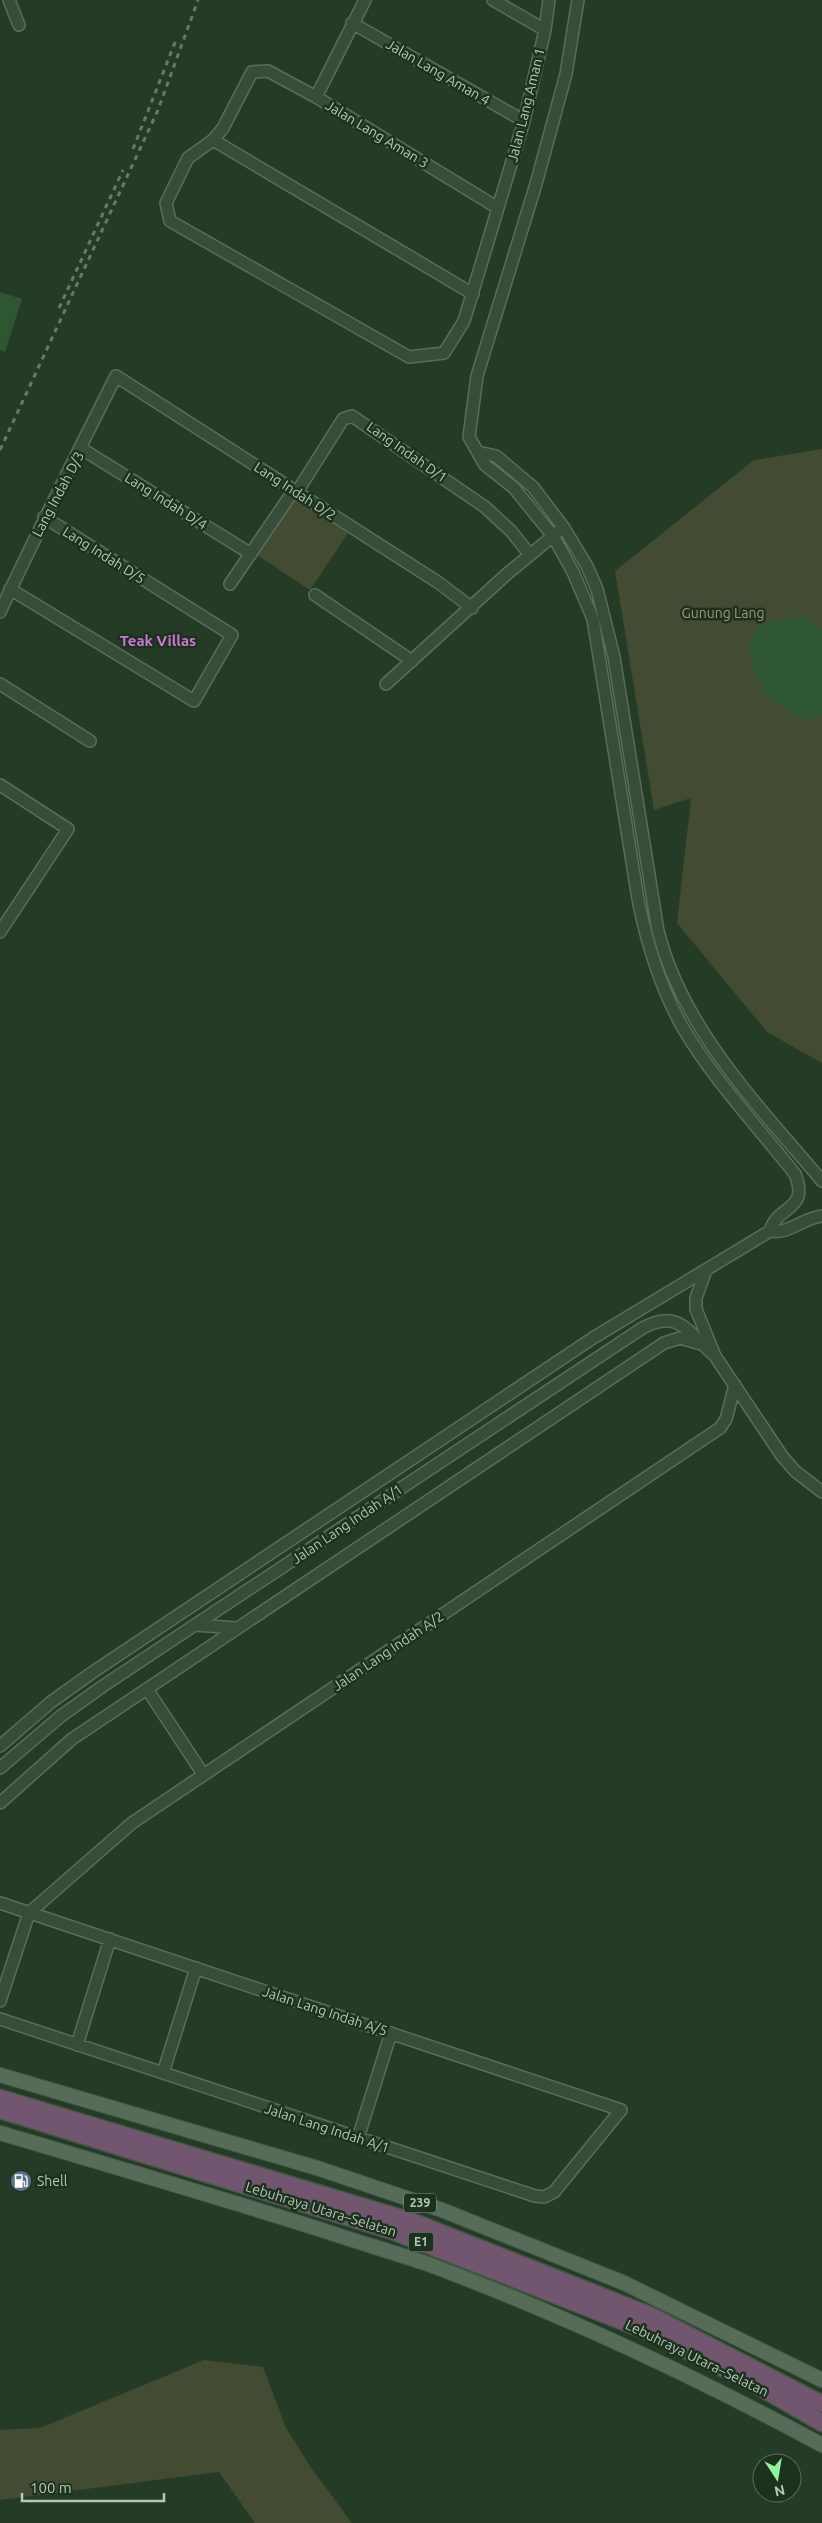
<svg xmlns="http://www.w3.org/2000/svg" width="822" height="2523" font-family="Ubuntu,sans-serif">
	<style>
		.green { fill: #434b33 }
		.water { fill: #2e5631 }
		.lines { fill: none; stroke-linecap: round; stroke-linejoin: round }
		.minor-casing { stroke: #596d5b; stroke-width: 14 }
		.major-casing { stroke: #445846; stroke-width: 16 }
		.highway-casing { stroke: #435745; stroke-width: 19 }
		.minor { stroke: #384c3a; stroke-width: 11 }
		.major { stroke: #566c58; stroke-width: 14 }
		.highway { stroke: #72566f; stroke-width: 16 }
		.rail { stroke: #637c65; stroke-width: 3; stroke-dasharray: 5 5; stroke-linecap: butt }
		.labels { text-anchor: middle; stroke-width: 5; stroke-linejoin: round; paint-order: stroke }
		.shield { fill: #1d311f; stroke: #879b89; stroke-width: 1 }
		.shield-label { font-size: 12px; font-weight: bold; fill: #b4c8b6 }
		.street-label { font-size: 14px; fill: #b4c8b6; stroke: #1d311f }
		.park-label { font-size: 14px; fill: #a2977b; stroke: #1d311f }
		.poi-label { font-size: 14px; fill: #b4c8b6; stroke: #1d311f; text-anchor: start }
		.neighbourhood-label { font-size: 15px; font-weight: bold; fill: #ce75d5; stroke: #1d311f }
	</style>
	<rect width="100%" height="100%" fill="#243c26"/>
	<path class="green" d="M822,449V1063L767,1032L677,923L691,798L654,810L615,571L754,460Z
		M295,499L348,533L310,590L257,555Z
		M204,2360L263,2367L286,2428L314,2472L352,2523H255L219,2472L0,2500V2430L40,2428Z"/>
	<path class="water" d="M0,292L22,299L5,352L0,350Z
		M804,615L822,630V715L804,721L767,696L753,669L748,646L758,625Z"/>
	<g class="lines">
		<g class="minor-casing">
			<path id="minor" d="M9,0L19,25
				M493,0L545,30
				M578,0L566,74L536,184L477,376L469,437L485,465L514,488L553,536L573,572L593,619L638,899C647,945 660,987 683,1028C713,1079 758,1127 795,1174C810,1211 777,1205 770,1231
				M352,23L524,121
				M316,97L365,0
				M213,140L473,294
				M498,208L316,97L268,71L252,72L223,128L213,140L188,158L166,203L170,221L409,357L444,353L464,321L498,208L524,121L545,30L549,0
				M82,449L251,554
				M478,452L496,456L533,487L564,528L587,566L597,589L614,657L658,931C683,1030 758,1105 822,1181
				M297,492L343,419L352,416L485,507L511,531L530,555
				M230,584L294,490
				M10,589L194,701L232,635L44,517
				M315,595L412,661
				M0,612C37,532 77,454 116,376L439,583L472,608
				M0,684L90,741
				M386,684L508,573L559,531
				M0,785L68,829L0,932
				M706,1270L696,1298V1309L715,1356L782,1456L795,1471L822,1492
				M195,1625L237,1628
				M147,1689L203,1774
				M0,1746L51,1702L93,1672L593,1338L770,1231C788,1235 803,1218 822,1216
				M0,1768L61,1716L103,1686L641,1329C679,1307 688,1333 715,1356
				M0,1803L72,1739L664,1343L680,1338L701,1344
				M0,1903L621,2110L554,2192L544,2197L535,2196L0,2019
				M29,1913L132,1823L720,1428L726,1419L735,1385
				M0,2001L29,1913
				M77,2045L110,1939
				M163,2073L196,1968
				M358,2138L391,2033"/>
		</g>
		<g class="major-casing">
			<path id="major" d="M0,2075L317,2168L442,2210L624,2283L822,2380
				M0,2133C108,2165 215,2196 322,2230C357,2242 393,2252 428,2264C564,2315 694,2376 822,2445"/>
		</g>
		<g class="highway-casing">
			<path id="highway" d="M0,2098L411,2221L652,2316L822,2404
				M0,2110L392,2231L647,2331L751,2382L822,2423"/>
		</g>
		<use href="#minor" class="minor"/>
		<use href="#major" class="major"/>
		<use href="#highway" class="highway"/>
		<path class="rail" d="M133,149L176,40
			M59,308L123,170
			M0,450L158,110L198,0"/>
	</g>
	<defs>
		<g id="fuel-disc" transform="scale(1.125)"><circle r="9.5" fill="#5c6f8a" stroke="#1d311f"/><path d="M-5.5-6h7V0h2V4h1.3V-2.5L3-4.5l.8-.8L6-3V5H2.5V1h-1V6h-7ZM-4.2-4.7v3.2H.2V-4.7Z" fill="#fff"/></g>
	</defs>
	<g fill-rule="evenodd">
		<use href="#fuel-disc" x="21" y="2181"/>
	</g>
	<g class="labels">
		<g class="shield">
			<rect x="404" y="2193.5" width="32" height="19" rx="4"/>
			<rect x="408.5" y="2232.5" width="25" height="19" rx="4"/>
		</g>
		<g class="shield-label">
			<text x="420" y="2207">239</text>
			<text x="421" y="2246">E1</text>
		</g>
		<g class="street-label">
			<text transform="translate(438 72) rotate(30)" y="5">Jalan Lang Aman 4</text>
			<text transform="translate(526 105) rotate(-76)" y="5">Jalan Lang Aman 1</text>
			<text transform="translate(377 134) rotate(31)" y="5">Jalan Lang Aman 3</text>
			<text transform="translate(407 452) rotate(35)" y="5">Lang Indah D/1</text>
			<text transform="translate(295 491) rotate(33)" y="5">Lang Indah D/2</text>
			<text transform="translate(58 494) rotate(-62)" y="5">Lang Indah D/3</text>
			<text transform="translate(166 501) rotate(32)" y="5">Lang Indah D/4</text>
			<text transform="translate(104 555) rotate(32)" y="5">Lang Indah D/5</text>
			<text transform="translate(347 1524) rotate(-34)" y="5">Jalan Lang Indah A/1</text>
			<text transform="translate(388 1651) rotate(-34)" y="5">Jalan Lang Indah A/2</text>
			<text transform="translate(325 2011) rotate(18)" y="5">Jalan Lang Indah A/5</text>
			<text transform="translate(327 2128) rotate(18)" y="5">Jalan Lang Indah A/1</text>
			<text transform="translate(321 2209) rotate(17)" y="5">Lebuhraya Utara–Selatan</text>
			<text transform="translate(697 2358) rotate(26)" y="5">Lebuhraya Utara–Selatan</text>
		</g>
		<g class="park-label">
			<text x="723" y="618">Gunung Lang</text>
		</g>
		<g class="poi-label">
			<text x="37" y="2186">Shell</text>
		</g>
		<g class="neighbourhood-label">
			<text x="158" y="646">Teak Villas</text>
		</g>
	</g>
	<g transform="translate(777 2478) rotate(168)"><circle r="24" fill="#1d311f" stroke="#596d5b"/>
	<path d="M0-4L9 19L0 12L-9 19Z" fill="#8df497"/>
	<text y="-8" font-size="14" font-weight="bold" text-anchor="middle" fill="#b4c8b6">N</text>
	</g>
	<path d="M22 2493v8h142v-8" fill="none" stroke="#b4c8b6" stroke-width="2.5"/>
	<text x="30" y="2493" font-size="15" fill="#b4c8b6" stroke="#1d311f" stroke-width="4" paint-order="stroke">100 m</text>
</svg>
